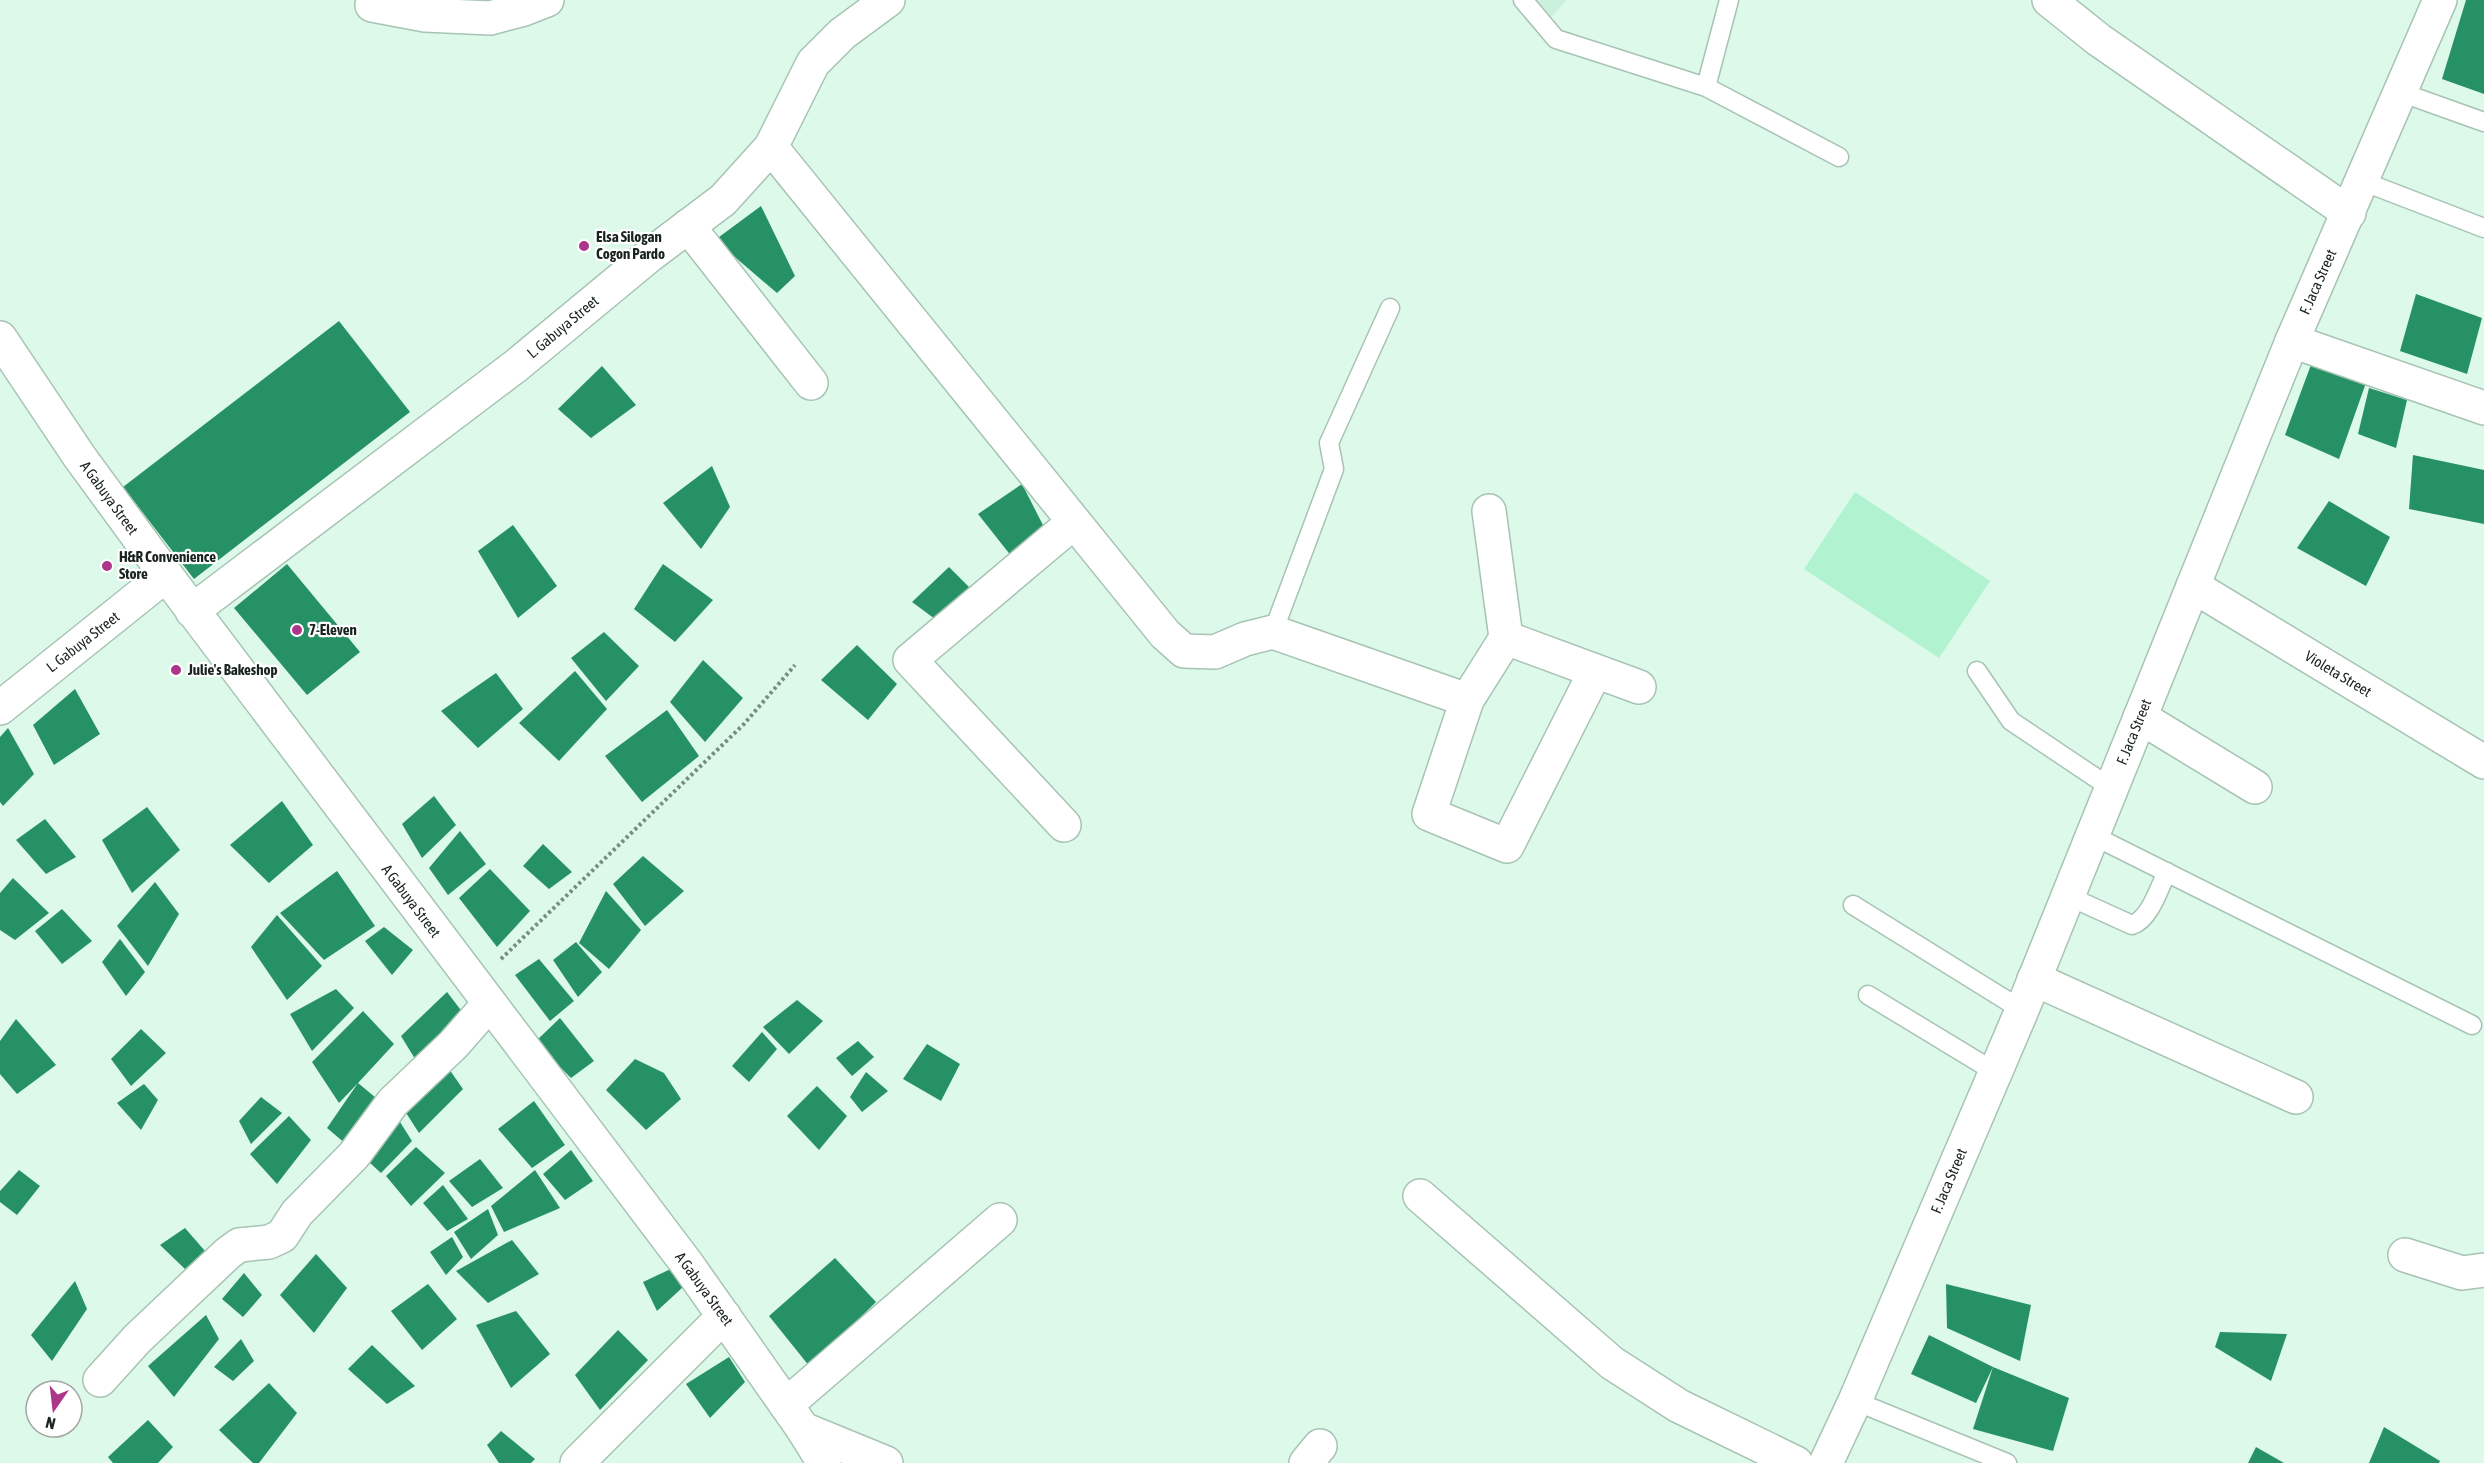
<svg xmlns="http://www.w3.org/2000/svg" width="2484" height="1463" font-family="'Asap Condensed',sans-serif">
	<style>
		.built { fill: #cbf0dc }
		.green { fill: #b1f2d0 }
		.building { fill: #279166 }
		.lines { fill: none; stroke-linecap: round; stroke-linejoin: round }
		.service-casing { stroke: #a7c3b4; stroke-width: 21 }
		.minor-casing { stroke: #a7c3b4; stroke-width: 36 }
		.tertiary-casing { stroke: #a7c3b4; stroke-width: 36 }
		.path { stroke: #788c81; stroke-width: 4; stroke-dasharray: 3 3; stroke-linecap: butt }
		.service { stroke: #fff; stroke-width: 18 }
		.minor { stroke: #fff; stroke-width: 33 }
		.tertiary { stroke: #fff; stroke-width: 33 }
		.poi-dot { fill: #ad358a; stroke: #fff; stroke-width: 2 }
		.labels { text-anchor: middle; stroke-width: 4.5; stroke-linejoin: round; paint-order: stroke }
		.poi-label { font-size: 15px; font-weight: bold; fill: #1a241f; stroke: #fff; text-anchor: start }
		.street-label { font-size: 15px; fill: #1a241f; stroke: #fff }
	</style>
	<rect width="100%" height="100%" fill="#dcf9e9"/>
	<path class="built" d="M1536,0H1567L1551,17Z"/>
	<path class="green" d="M1855,492L1990,581L1939,658L1804,569Z"/>
	<path class="building" d="M2466,0H2484V94L2442,79Z
		M761,206L795,276L777,293L715,240Z
		M2416,294L2482,318L2467,374L2400,351Z
		M339,321L410,412L194,579L123,487Z
		M2312,362L2367,380L2339,459L2285,435Z
		M602,366L636,405L591,438L558,409Z
		M2369,388L2407,400L2396,448L2358,434Z
		M2413,455L2484,470V524L2409,509Z
		M712,466L730,507L701,549L663,503Z
		M1022,484L1045,529L1012,557L978,514Z
		M2329,501L2390,537L2366,586L2297,548Z
		M513,525L557,586L518,618L478,551Z
		M287,564L360,652L307,695L234,608Z
		M663,564L713,600L675,642L634,609Z
		M949,567L973,591L935,619L912,602Z
		M604,632L639,666L606,701L571,658Z
		M857,645L897,684L868,720L821,680Z
		M703,660L743,698L705,742L670,702Z
		M575,671L607,709L559,761L519,723Z
		M496,673L523,709L478,748L441,711Z
		M75,689L100,734L54,765L33,725Z
		M667,710L699,756L642,802L605,756Z
		M8,728L34,774L3,806L0,802V737Z
		M434,796L456,825L422,858L402,824Z
		M282,801L313,845L269,883L230,845Z
		M147,807L180,850L132,893L102,840Z
		M45,819L76,857L46,874L16,840Z
		M460,831L486,864L448,895L429,868Z
		M543,844L572,872L549,889L523,866Z
		M643,856L684,891L645,926L613,884Z
		M490,869L530,911L497,947L459,898Z
		M337,871L375,926L324,960L280,913Z
		M13,878L49,913L15,940L0,930V893Z
		M155,882L179,914L148,966L117,926Z
		M606,891L641,930L609,969L579,943Z
		M62,909L92,941L62,964L35,931Z
		M277,915L322,966L287,1000L251,947Z
		M384,927L413,950L392,975L365,941Z
		M120,939L145,972L126,996L102,962Z
		M576,942L602,972L578,997L553,960Z
		M539,959L574,1001L550,1021L515,975Z
		M336,989L354,1008L312,1051L290,1014Z
		M447,992L470,1022L420,1067L401,1036Z
		M797,1000L823,1021L789,1054L763,1027Z
		M363,1011L394,1044L358,1083L387,1107L353,1150L327,1128L358,1083L339,1103L312,1062Z
		M560,1018L594,1061L571,1078L535,1042Z
		M16,1019L56,1065L17,1094L0,1074V1041Z
		M141,1029L166,1053L131,1086L111,1059Z
		M762,1032L777,1049L749,1082L732,1066Z
		M858,1041L874,1057L852,1076L836,1058Z
		M927,1044L960,1064L941,1101L903,1079Z
		M442,1059L463,1089L419,1133L401,1105Z
		M635,1059L664,1073L681,1099L646,1130L606,1090Z
		M866,1072L888,1091L862,1112L850,1097Z
		M144,1084L158,1100L141,1130L117,1103Z
		M817,1086L847,1116L819,1150L787,1116Z
		M261,1097L282,1113L251,1144L239,1121Z
		M534,1101L565,1145L532,1168L498,1129Z
		M393,1111L412,1141L381,1173L358,1152Z
		M289,1116L311,1140L277,1184L250,1154Z
		M416,1147L445,1173L411,1206L386,1176Z
		M571,1150L593,1181L565,1200L543,1174Z
		M480,1159L503,1188L472,1207L449,1181Z
		M19,1170L40,1186L17,1215L0,1202V1191Z
		M535,1170L560,1208L504,1232L491,1206Z
		M443,1185L468,1219L447,1231L423,1203Z
		M488,1209L498,1235L471,1259L454,1232Z
		M185,1228L205,1251L185,1269L160,1245Z
		M452,1237L463,1257L446,1275L430,1252Z
		M512,1240L539,1274L488,1303L456,1271Z
		M316,1254L347,1288L314,1333L280,1295Z
		M835,1258L876,1302L810,1367L769,1316Z
		M675,1267L683,1287L657,1311L643,1282Z
		M244,1273L262,1295L243,1317L222,1299Z
		M75,1281L87,1309L52,1361L31,1335Z
		M428,1284L457,1319L422,1350L391,1311Z
		M1946,1284L2031,1305L2020,1361L1947,1328Z
		M516,1311L550,1354L511,1388L476,1325Z
		M206,1315L219,1339L174,1397L148,1366Z
		M618,1330L648,1360L600,1410L575,1375Z
		M2220,1332L2287,1334L2271,1381L2215,1347Z
		M1929,1335L1993,1367L2069,1398L2053,1451L1973,1429L1993,1367L1976,1403L1911,1374Z
		M241,1339L254,1361L233,1381L214,1367Z
		M372,1345L415,1386L387,1404L348,1369Z
		M729,1357L745,1382L710,1418L686,1384Z
		M269,1383L297,1413L259,1463H253L219,1430Z
		M148,1420L173,1447L158,1463H113L108,1457Z
		M2384,1427L2440,1461L2439,1463H2369Z
		M501,1431L535,1459L531,1463H499L487,1445Z
		M2256,1447L2284,1463H2248Z"/>
	<g class="lines">
		<g class="service-casing">
			<path id="service" d="M1523,0L1556,39L1706,87L1839,157
				M1706,87L1729,0
				M2400,92L2484,122
				M2362,181L2484,228
				M1273,632L1334,469L1329,443L1390,308
				M1977,671L2011,721L2111,788
				M2092,835L2472,1025
				M2068,896L2132,925C2150,919 2159,888 2167,872
				M1853,905L2022,1010
				M1868,995L1995,1072
				M1855,1401L2007,1463"/>
		</g>
		<g class="minor-casing">
			<path id="minor" d="M2049,0L2099,40L2349,213
				M372,5L425,15L490,18L524,9L547,0
				M771,147L1165,634L1184,651L1215,652L1245,639L1273,632L1467,700
				M688,226L811,383
				M0,338L79,456L166,575
				M2292,341L2484,408
				M1489,511L1506,638L1467,700L1429,814L1507,846L1595,672
				M2193,586L2484,762
				M1506,638L1639,687
				M2140,717L2255,787
				M1064,825L910,660L1074,522
				M2034,979L2296,1097
				M1420,1196L1612,1363L1679,1406L1796,1463
				M2405,1255L2462,1273L2484,1270
				M100,1380L137,1339L228,1253L239,1245L269,1242L282,1236L297,1213L354,1155L393,1102L453,1045L489,1004
				M786,1405L1000,1220
				M803,1429L886,1463
				M577,1463L724,1316
				M1306,1463L1320,1446"/>
		</g>
		<g class="tertiary-casing">
			<path id="tertiary" d="M192,611L517,365L650,255L723,200L771,147L813,63L842,34L888,0
				M0,708L166,575L687,1264L803,1429L824,1463
				M1826,1463L1855,1401L2022,1010L2292,341L2440,0"/>
		</g>
		<path class="path" d="M501,959L744,724L795,665"/>
		<use href="#service" class="service"/>
		<use href="#minor" class="minor"/>
		<use href="#tertiary" class="tertiary"/>
	</g>
	<g class="poi-dot">
		<circle cx="584" cy="246" r="6"/>
		<circle cx="107" cy="566" r="6"/>
		<circle cx="297" cy="630" r="6"/>
		<circle cx="176" cy="670" r="6"/>
	</g>
	<g class="labels">
		<g class="poi-label">
			<text x="596" y="242">Elsa Silogan<tspan x="596" dy="17">Cogon Pardo</tspan></text>
			<text x="119" y="562">H&amp;R Convenience<tspan x="119" dy="17">Store</tspan></text>
			<text x="309" y="635">7-Eleven</text>
			<text x="188" y="675">Julie's Bakeshop</text>
		</g>
		<g class="street-label">
			<text transform="translate(2318 282) rotate(-66)" y="5">F. Jaca Street</text>
			<text transform="translate(563 327) rotate(-40)" y="5">L. Gabuya Street</text>
			<text transform="translate(109 498) rotate(54)" y="5">A Gabuya Street</text>
			<text transform="translate(83 642) rotate(-38)" y="5">L. Gabuya Street</text>
			<text transform="translate(2338 674) rotate(31)" y="5">Violeta Street</text>
			<text transform="translate(2134 732) rotate(-68)" y="5">F. Jaca Street</text>
			<text transform="translate(411 901) rotate(53)" y="5">A Gabuya Street</text>
			<text transform="translate(1949 1181) rotate(-67)" y="5">F. Jaca Street</text>
			<text transform="translate(704 1289) rotate(54)" y="5">A Gabuya Street</text>
		</g>
	</g>
	<g transform="translate(54 1409) rotate(194)"><circle r="28" fill="#ffffff" stroke="#a3a7a5" stroke-width="1.5"/>
	<path d="M0-4.5L10 22L0 15L-10 22Z" fill="#ad358a"/>
	<text y="-9" font-size="16" font-weight="bold" text-anchor="middle" fill="#1a241f">N</text>
	</g>
</svg>
